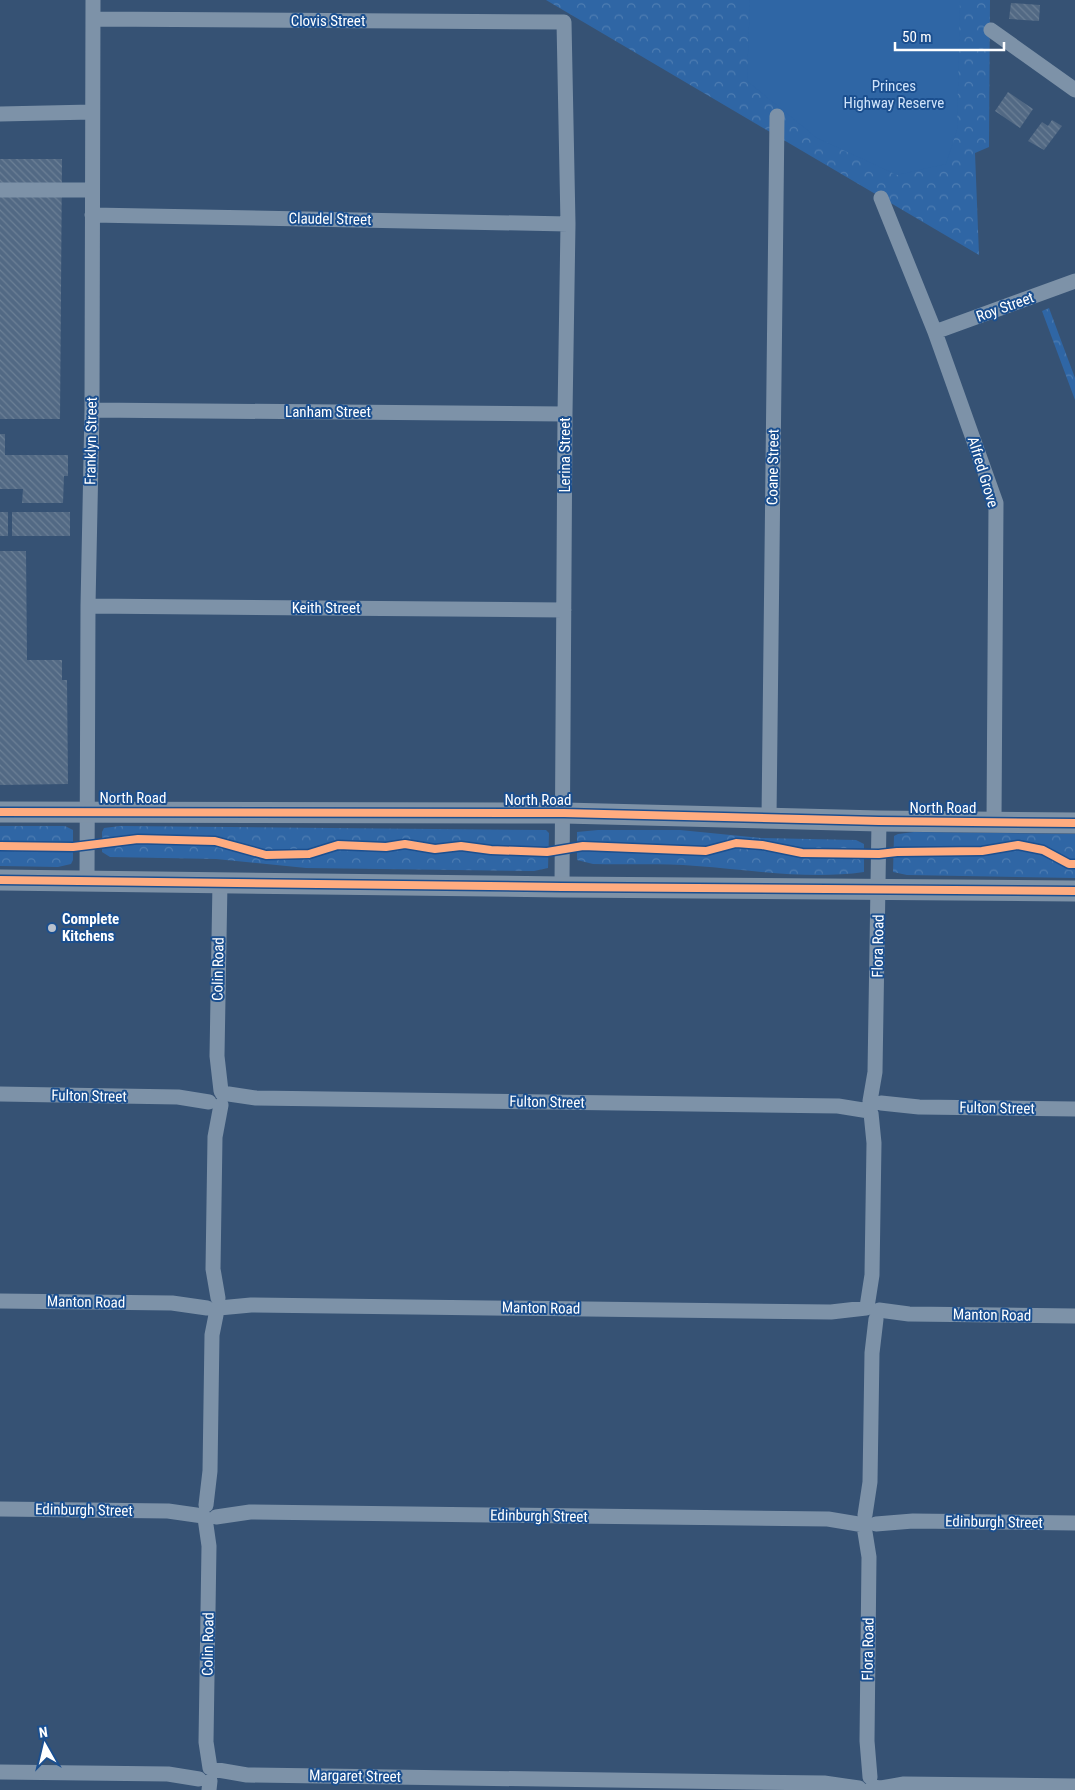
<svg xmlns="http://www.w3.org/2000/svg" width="1075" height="1790" font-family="'Roboto Condensed',sans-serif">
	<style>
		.forest { fill: url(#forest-crowns) }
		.garden { fill: #2f66a5 }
		.building { fill: url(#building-back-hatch) }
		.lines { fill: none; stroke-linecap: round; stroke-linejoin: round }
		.minor { stroke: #7d92a8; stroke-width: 15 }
		.highway { stroke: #7e92a7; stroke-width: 21 }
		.cycleway-casing { stroke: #1b4f8f; stroke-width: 11 }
		.cycleway { stroke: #ffac80; stroke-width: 8 }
		.poi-dot { fill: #b9c2ce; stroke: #1b4f8f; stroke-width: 2 }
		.labels { text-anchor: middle; stroke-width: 4; stroke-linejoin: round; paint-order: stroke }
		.street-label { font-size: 15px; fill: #fff; stroke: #1b4f8f }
		.park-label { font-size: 15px; fill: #cfe3fa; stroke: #1b4f8f }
		.poi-label { font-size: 15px; font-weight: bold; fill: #fff; stroke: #1b4f8f; text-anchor: start }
	</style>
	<defs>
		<pattern id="forest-crowns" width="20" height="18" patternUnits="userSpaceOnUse" patternTransform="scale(1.25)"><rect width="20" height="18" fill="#2f66a5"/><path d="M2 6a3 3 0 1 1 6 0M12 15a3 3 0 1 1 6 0" fill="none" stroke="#4e7db2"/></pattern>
		<pattern id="building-back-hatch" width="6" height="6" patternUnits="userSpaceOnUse" patternTransform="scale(1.25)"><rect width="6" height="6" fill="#526984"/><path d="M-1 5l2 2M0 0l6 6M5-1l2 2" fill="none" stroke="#6c8096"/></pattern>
	</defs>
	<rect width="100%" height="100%" fill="#365274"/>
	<path class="forest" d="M546,0H990L989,147L975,153L979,255Z
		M1049,308L1075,378V400L1042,311Z
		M0,826H65L73,830V860L71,864L58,867L0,866Z
		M120,826L546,830L549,833L548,868L534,871L306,868L216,859L110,857L102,852V832L104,828Z
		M598,830H680L761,838L856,840L864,844V872C809,880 752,870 696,866C662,863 627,865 593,864L577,860V832Z
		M914,832L1075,834V878L907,875L893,872L894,836L898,834Z"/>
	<path class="garden" d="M750,0H960L957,130L946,164L897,175L817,138L747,81Z"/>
	<path class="building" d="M1011,3L1040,5L1039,21L1009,19Z
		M1008,92L1033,109L1020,128L995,111Z
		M1052,120L1062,126L1044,150L1028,141L1042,122L1048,126Z
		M0,159H62L60,419H0Z
		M0,434H5V455H68V476H64L63,503H22L23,489H0Z
		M0,512H8V536H0Z
		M12,512H70V536H12Z
		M0,551H26L27,660H62V680H67L68,784L0,785Z"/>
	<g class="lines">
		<path class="minor" d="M93,19L564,22L568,224L565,414L562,887
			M991,30L1075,90
			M0,114L92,112
			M0,190H92
			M881,198L935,332L996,503L994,822
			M92,215L568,224
			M935,332L1075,281
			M92,410L565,414
			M88,606L564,610
			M769,818L777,116
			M87,882L88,606L92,410L93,0
			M220,882L217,1056L221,1091
			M222,1093L256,1098L838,1106L869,1111
			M0,1094L178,1097L209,1102
			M870,1101L875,1072L879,821
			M881,1103L919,1107L1075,1109
			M218,1298L213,1269L215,1137L221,1105
			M0,1301L172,1303L207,1308
			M867,1307L872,1275L874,1143L871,1113
			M219,1308L251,1305L831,1312L866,1308
			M879,1310L909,1314L1075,1316
			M206,1505L210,1471L212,1335L217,1310
			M0,1509L168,1511L203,1516
			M865,1515L870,1482L872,1353L876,1319
			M216,1517L250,1512L828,1519L864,1525
			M205,1518L209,1546L206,1742L210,1768
			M876,1524L913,1521L1075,1523
			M864,1526L869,1557L867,1741L870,1777
			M212,1769L247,1775L824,1783L859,1788
			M0,1772L168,1774L199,1779
			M872,1787L881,1788L904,1784L1075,1786
			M209,1790L210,1781"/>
		<path class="highway" d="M0,812L564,813L879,821L1075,823
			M0,880L562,887L1075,891"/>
		<g class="cycleway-casing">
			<path id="cycleway" d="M0,812L564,813L879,821L1075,823
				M0,846L73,847L138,839L215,841L266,855L309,854L338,845L386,847L405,844L435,849L461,846L491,850L547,852L583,846L706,851L736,843L762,845L802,853L879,854L897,852L982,851L1018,845L1043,850L1069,864H1075
				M0,880L562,887L1075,891"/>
		</g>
		<use href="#cycleway" class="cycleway"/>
	</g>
	<circle class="poi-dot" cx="52" cy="928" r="5"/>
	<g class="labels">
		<g class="street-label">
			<text x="328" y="26">Clovis Street</text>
			<text transform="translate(330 219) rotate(1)" y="5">Claudel Street</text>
			<text transform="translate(1005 307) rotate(-20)" y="5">Roy Street</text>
			<text x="328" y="417">Lanham Street</text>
			<text transform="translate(91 441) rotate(-89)" y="5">Franklyn Street</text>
			<text transform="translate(565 455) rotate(-90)" y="5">Lerina Street</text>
			<text transform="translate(773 467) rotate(-89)" y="5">Coane Street</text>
			<text transform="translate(983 472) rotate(73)" y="5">Alfred Grove</text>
			<text x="326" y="613">Keith Street</text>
			<text x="133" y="803">North Road</text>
			<text x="538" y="805">North Road</text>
			<text x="943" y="813">North Road</text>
			<text transform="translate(878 946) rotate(-89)" y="5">Flora Road</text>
			<text transform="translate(218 969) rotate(-89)" y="5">Colin Road</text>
			<text transform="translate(89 1096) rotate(1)" y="5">Fulton Street</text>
			<text transform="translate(547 1102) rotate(1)" y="5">Fulton Street</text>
			<text transform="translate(997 1108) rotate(1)" y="5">Fulton Street</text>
			<text transform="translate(86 1302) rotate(1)" y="5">Manton Road</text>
			<text transform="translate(541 1308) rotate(1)" y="5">Manton Road</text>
			<text transform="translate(992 1315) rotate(1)" y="5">Manton Road</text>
			<text transform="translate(84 1510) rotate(1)" y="5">Edinburgh Street</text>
			<text transform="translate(539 1516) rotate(1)" y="5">Edinburgh Street</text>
			<text transform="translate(994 1522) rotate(1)" y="5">Edinburgh Street</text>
			<text transform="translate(208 1644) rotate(-89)" y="5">Colin Road</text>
			<text transform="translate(868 1649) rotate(-89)" y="5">Flora Road</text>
			<text transform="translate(355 1776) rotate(1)" y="5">Margaret Street</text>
		</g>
		<g class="park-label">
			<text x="894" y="91">Princes<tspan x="894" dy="17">Highway Reserve</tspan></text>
		</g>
		<g class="poi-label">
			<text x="62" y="924">Complete<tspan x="62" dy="17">Kitchens</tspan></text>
		</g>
	</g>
	<g transform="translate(45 1745) rotate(352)" stroke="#1b4f8f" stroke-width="4" paint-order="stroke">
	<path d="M0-4L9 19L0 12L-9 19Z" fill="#ffffff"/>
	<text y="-8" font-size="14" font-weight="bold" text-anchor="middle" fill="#ffffff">N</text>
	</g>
	<path d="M895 42v8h109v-8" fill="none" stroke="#ffffff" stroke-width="2.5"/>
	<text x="902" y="42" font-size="15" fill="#ffffff" stroke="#1b4f8f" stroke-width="4" paint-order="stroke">50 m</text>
</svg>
